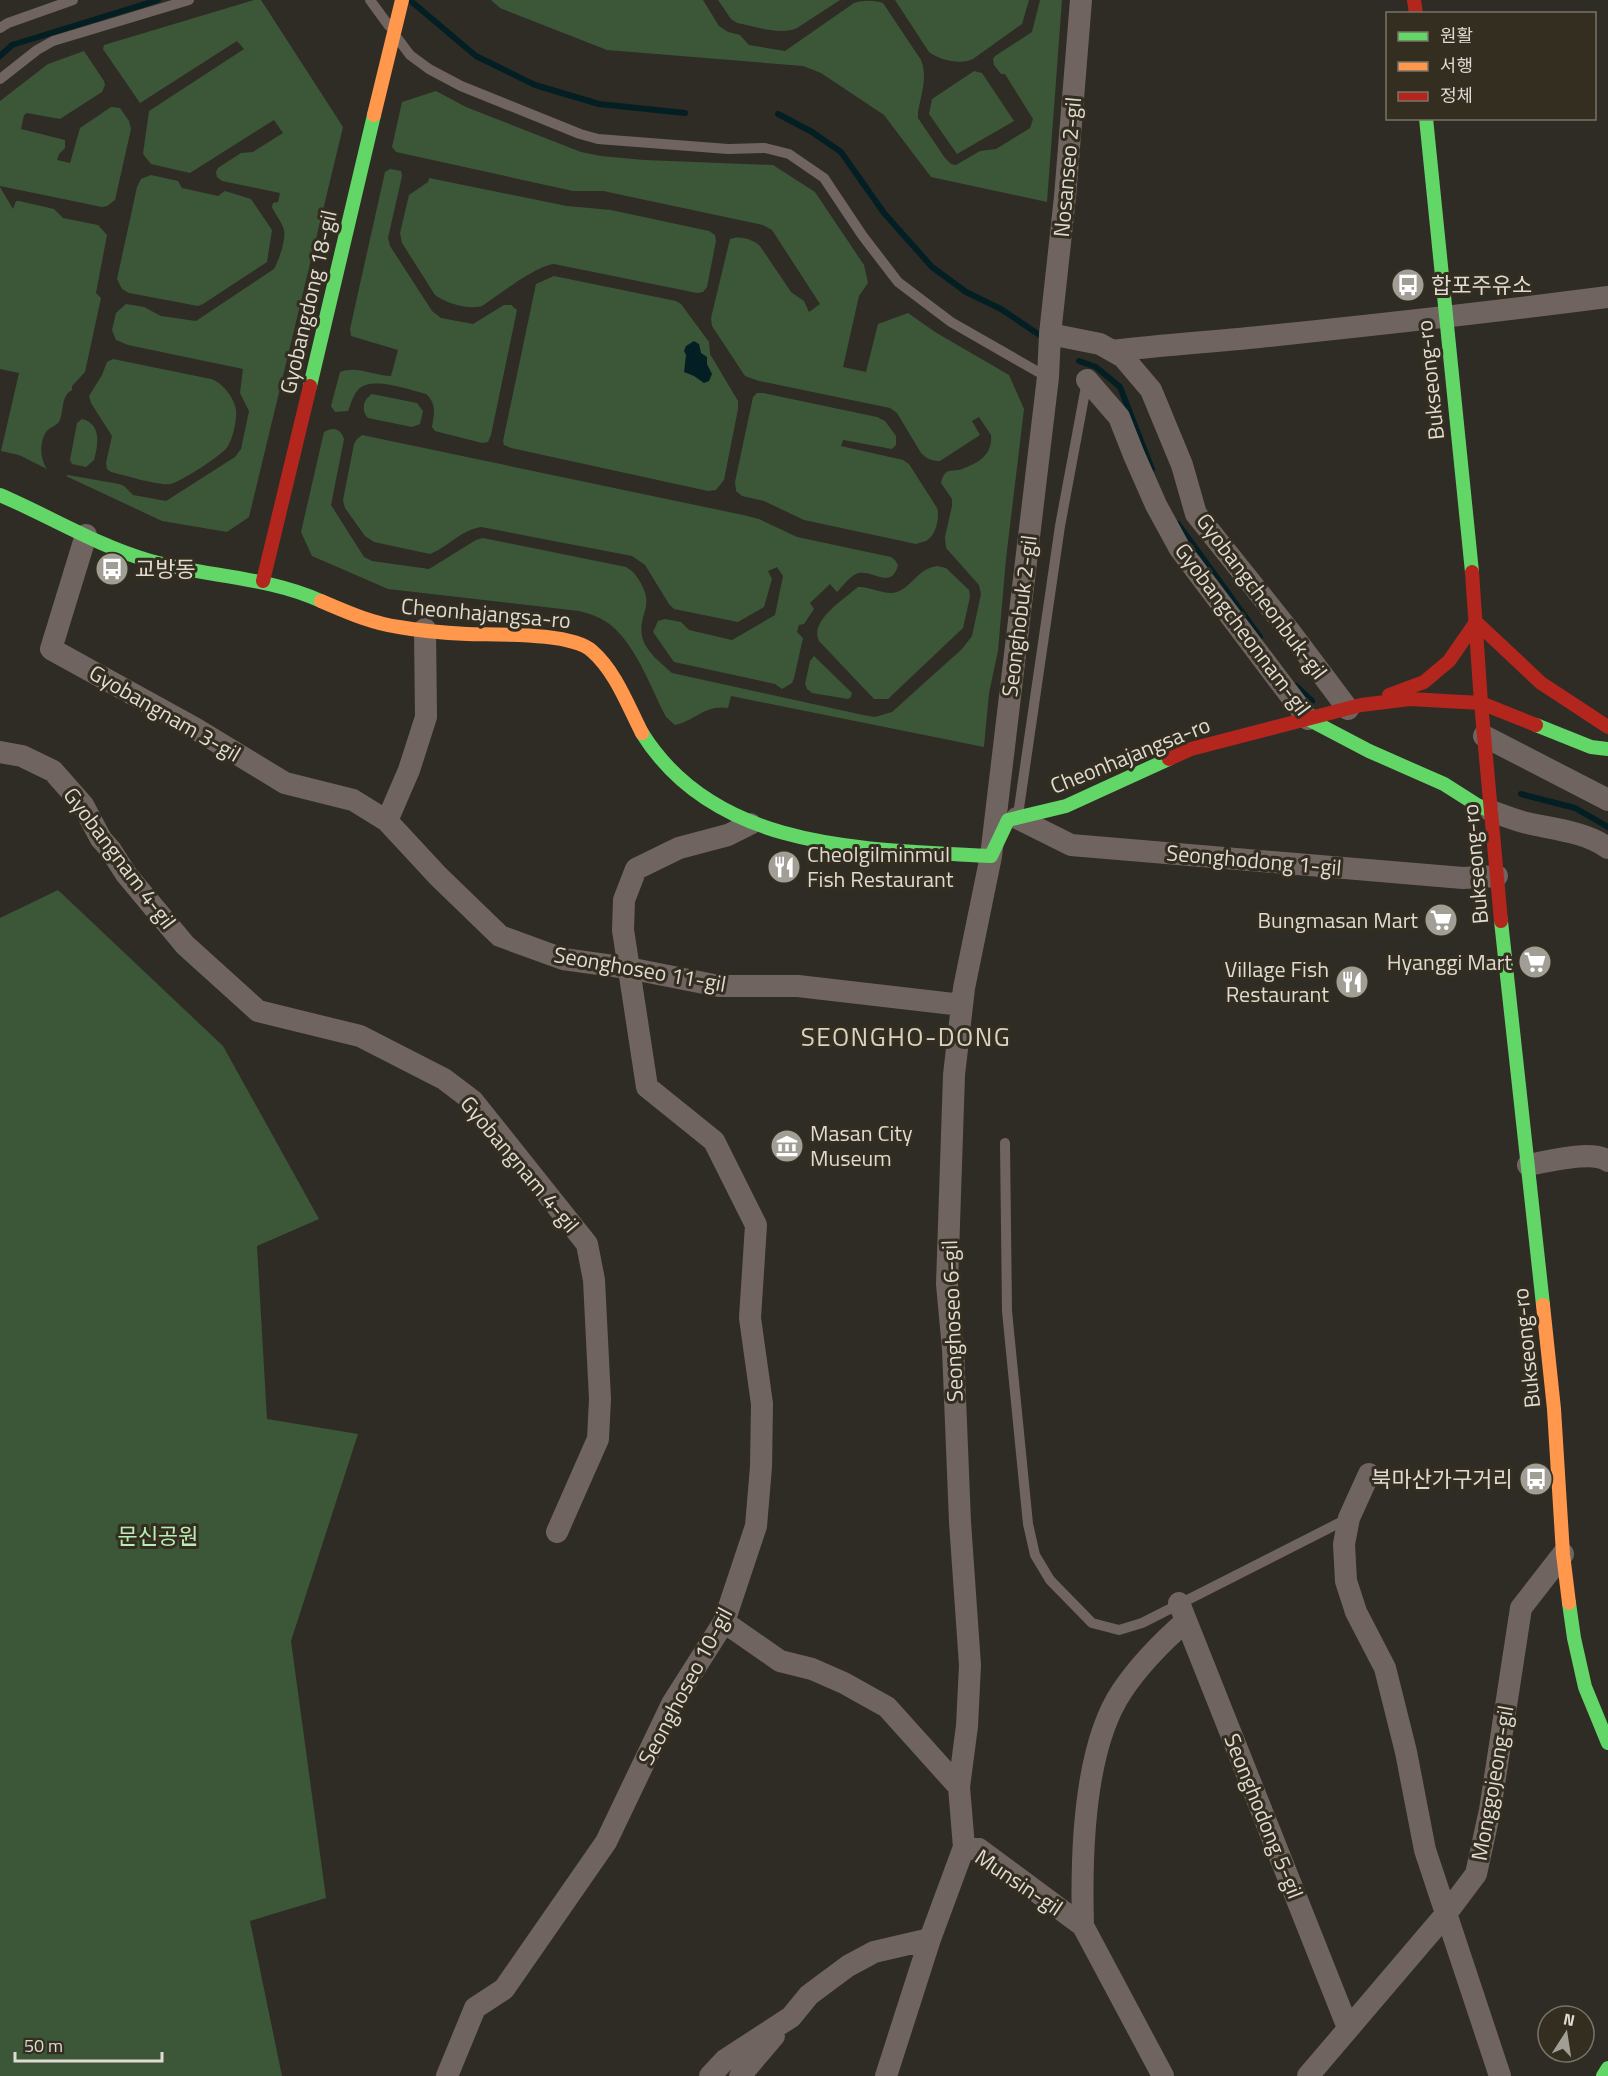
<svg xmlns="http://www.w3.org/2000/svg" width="1608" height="2076" font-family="'Titillium Web','Noto Sans KR',sans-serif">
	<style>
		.green { fill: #3c5638 }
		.water { fill: #041f24 }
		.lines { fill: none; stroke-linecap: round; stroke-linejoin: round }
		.stream { stroke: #041f24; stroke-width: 6 }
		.lane { stroke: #706461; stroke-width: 10 }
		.street { stroke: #706461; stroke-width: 22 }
		.fast { stroke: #63d668; stroke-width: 14 }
		.slow { stroke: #ff974d; stroke-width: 14 }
		.jam { stroke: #b3261e; stroke-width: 14 }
		.labels { text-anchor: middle; stroke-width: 6; stroke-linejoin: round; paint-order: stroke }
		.street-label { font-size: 22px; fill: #dfdbd3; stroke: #342e20 }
		.poi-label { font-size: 22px; fill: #dfdbd3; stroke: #342e20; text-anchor: start }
		.park-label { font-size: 22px; fill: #b8ecb3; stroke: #342e20 }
		.quarter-label { font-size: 26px; letter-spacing: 1.5px; fill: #dbd3c2; stroke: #342e20 }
	</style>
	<rect width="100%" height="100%" fill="#2f2c25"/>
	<path class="green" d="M254,0H261L343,127L249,517L227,532L162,521L66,476L68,475L119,484L124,486L133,495L166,501L235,457L241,449L249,411L240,393L243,369L128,345L116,340L112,330L116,313L126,304L144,307L161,316L196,321L274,269C279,260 286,240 284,230C282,222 275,214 272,207L273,203L278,202L280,193L222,181L217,177L216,172L218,168L241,153L253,152L283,133L274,120L190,173L151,164L143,154L149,111L244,49L237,41L140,103L103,49L104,45Z
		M491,0H703L719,26L728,32L740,35L749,45L785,51L854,3C863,0 874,0 883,3L921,60C928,77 921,95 918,112V118L945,158L951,164L956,165L980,151L996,149L1030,128L1033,119L1005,74H1001L994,65L993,59L995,56L1032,32L1040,0H1062L1047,202L931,177L884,115L821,73L803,66L607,50L500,8Z
		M718,0H840L797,28C780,36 755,26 737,23L731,19Z
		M895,0H1029L1022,24L973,59C961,65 939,60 929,52Z
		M84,51L104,81L105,85L102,92L60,119L27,113L24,115L21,129L65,140V148L59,154L57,160L70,163L80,128L111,107L120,108L129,121L131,129L115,200L107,206L102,207L0,186V101L48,64Z
		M974,71L982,73L1014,121L957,154L929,114L932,99Z
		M436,91L466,107L581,152L601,156L644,160L773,165L815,192L864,265L868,283L859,296L843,367L866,372L878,324L908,313L935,332L1009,375L1024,409L1006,559L998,651L989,693L984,747L731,696L728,708C706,704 694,721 675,725L666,717C652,690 637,648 613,627C603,618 591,614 579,611L388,589L312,556L301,532L324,432C334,426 341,429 344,439L331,505L364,557L372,561L429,569L476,540L483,538L626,567C633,571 635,574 639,580C656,608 638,611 642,636C645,651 661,663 672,673L863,715L875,717L892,712L962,649L972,636L981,594L979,585L946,548L945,537L952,506V499L941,483C945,466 951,473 962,469C978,463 993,455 991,435L979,417L972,421L980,435L940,461C932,461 927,459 921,453L897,413L890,408L759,381L745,376L712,326L711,318L730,239C740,235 753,239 760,246L791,292L804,301L809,312L820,304L772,230L763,225L603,191H573L396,152L392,147L402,102Z
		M390,169L401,171L402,176L388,238L390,246L432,311L441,318L473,324L504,305H511L517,310L491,435L488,442L482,443L435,431L432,427C434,414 437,404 426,394C410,390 370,375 358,390C353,395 351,404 348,411L335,412L331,406L340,372C356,365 375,376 391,376L398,350L351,336L350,329L385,172Z
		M151,175L178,181L182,188L218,196L225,191L251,199L272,230L267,262L203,304L198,306L129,293L122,289L117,279L137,187L141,179Z
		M429,178L567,206L611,210L709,231L715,235L716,241L707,287L703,292L697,293L554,264C535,266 499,295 482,306C469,310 445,303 435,295L402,243L400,233L409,195L428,182Z
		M0,187L13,209L16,201H19L54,209L63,218L98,225L107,235L96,293L101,298L85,372L72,386V390C61,396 64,409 60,420C57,426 50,427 46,432C39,443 40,459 47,469L19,455L1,451L19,373L0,369Z
		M554,276L676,301L681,304L709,342L710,354L738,401V409L724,480L716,490L708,491L511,448L504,445L503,441L536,284Z
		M113,359L211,379C222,382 235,399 236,410C237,420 233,438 228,446C224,454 179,483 170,484C160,486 123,475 111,472L107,469L106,463L112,436L91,403L89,396L102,375L107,362Z
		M757,393H763L877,417L885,421L896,436V445L892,449L843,440L841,446L903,460L909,464L937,508C940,517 936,536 926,541C923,542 919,543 916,544L804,520L764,501L742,496L736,491L735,482L753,397Z
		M372,394L417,403L423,411L420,424L412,427L368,418C361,411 363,399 372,394Z
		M82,419C102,424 98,445 94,460L86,467L72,464L70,460L77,423Z
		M362,435L743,515L759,519L797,537L891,557L895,560L898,565C891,592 871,567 856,574C849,577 842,587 837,592L830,584L810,603L814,609L804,624L799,625L797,632L803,638L794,678L792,683L782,689L775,684L674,662L653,632L658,621L665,619L681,622L689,630L732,640L775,615L783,576L777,567L768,571L772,579L764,607L738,622L674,609L669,604L645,565L632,556L481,527C461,530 448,547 430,554L374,542L365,536L345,508L343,500L354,444L357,439Z
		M937,566L946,568L969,590L970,597L963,628L888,699H874L819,641C809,621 844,599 858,587C870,586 885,596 897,592C913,586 917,569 937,566Z
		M814,656L852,693L851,697L848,699L812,693L807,689L805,684L810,661Z
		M58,890L223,1046L319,1219L257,1246L267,1419L358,1434L291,1641L326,1898L250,1921L282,2076H0V918Z"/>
	<path class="water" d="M694,341L699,344L701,353L707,357V364L712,374L709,381L704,383L694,376L684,372L686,355L684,351L686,346Z"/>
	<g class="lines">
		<path class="stream" d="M412,2L476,56L535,85L599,104L685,113
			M0,56L12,45L158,0
			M778,114L812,132L841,152L884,213L932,267L966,292L1001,309L1041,336
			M1079,361L1096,367L1120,387L1152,469
			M1178,524L1260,637
			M1296,686L1312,701
			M1521,794L1575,808L1608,827"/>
		<path class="lane" d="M370,0L389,26
			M0,28L8,23L73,0
			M398,39L410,55L429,69L461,86L580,134L598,139L728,149L765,148L789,154L824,178L862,235L898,282L951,322L1047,377
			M0,79L37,50L53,41L189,0
			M1018,815L1060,526L1087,381
			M1005,1143L1007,1311L1028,1524L1035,1555L1050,1580L1092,1623L1119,1630L1142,1623L1347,1519"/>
		<path class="street" d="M1050,334L1100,344L1123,357L1151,390L1182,465L1196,514L1291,633L1348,709
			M1113,351C1162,345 1210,342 1259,337C1375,325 1492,312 1608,297
			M1087,380L1119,417L1134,455L1156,505L1180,549L1308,719
			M86,535L51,649L196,729L285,783L353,800L387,821L438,876L500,936L563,959L628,968L719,986H798L962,1005
			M1484,736L1608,800
			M0,752L22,756L53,771L83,805L101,839L110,849L126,874L185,945L258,1011L360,1036L444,1079L473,1101L587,1244L594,1280L600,1399L598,1439L557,1532
			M1491,811C1502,815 1512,819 1523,822C1551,829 1584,831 1608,848
			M1017,818L1071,845L1463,878L1497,876
			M387,821L409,770L426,717L425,629
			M1528,1165C1547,1162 1592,1149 1608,1161
			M1369,1474L1349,1518L1344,1544L1346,1581L1356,1612L1385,1668L1406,1752L1425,1850L1500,2076
			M1179,1603L1348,2028
			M724,1622L780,1661L812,1669L844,1683L887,1707L959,1787L964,1847L930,1939L886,2076
			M959,1787L967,1726L970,1665L960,1522L953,1349L947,1284L954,1075L964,988L991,856L1048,377L1050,334L1065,197L1081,0
			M964,1847L979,1849L1083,1926L1163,2076
			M1083,1926C1081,1858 1083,1749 1122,1691C1140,1664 1162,1642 1186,1621
			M447,2076L475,2008L504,1989L606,1842L672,1704L724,1622L756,1526L761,1467L762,1404L750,1318L756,1225L714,1141L647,1087L623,930L624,900L636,869L679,848L728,835L750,824
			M710,2076L725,2060L791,2017L809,1995L848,1966L874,1952L930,1939
			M740,2076L774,2036
			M1308,2076L1446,1914L1476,1874L1490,1810L1521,1608L1563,1554"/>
		<path class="fast" d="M1426,118L1472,572
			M310,386L374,115
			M0,495C49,516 96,545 147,560C205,577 266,576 321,601
			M1308,719L1369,751L1444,784L1477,805L1491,811
			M1536,725L1591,747L1608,749
			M642,733C716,852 867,849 991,856L1008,820L1066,806L1169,759
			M1501,921L1543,1305
			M1569,1603L1574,1638L1585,1687L1608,1743
			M1603,2076L1608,2068"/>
		<path class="slow" d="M374,115L402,0
			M321,601C347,612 371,623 399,627C421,631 444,633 467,634C497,635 571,632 592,651C616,672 628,706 642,733
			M1543,1305L1554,1409L1563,1554L1569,1603"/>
		<path class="jam" d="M1414,0L1416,14
			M1472,572L1481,703L1501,921
			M263,581L310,386
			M1389,695L1424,682L1449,661L1476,622L1541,683L1608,727
			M1169,759L1191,749L1361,705L1410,699L1481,703L1536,725"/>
	</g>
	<defs>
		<g id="bus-disc" transform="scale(1.725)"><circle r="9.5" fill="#a19e96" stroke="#342e20"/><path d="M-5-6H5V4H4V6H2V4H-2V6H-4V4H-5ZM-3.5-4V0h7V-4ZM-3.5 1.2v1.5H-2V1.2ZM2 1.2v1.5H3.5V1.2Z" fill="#fff"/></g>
		<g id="restaurant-disc" transform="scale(1.725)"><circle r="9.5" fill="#a19e96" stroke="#342e20"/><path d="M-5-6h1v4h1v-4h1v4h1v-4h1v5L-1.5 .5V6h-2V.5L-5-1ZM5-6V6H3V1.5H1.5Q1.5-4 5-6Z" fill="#fff"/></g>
		<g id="supermarket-disc" transform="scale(1.725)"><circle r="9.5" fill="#a19e96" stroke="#342e20"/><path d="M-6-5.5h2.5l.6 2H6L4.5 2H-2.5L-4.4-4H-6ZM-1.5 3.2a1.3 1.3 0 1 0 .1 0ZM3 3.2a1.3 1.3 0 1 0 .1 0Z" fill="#fff"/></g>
		<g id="museum-disc" transform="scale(1.725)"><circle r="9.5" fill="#a19e96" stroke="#342e20"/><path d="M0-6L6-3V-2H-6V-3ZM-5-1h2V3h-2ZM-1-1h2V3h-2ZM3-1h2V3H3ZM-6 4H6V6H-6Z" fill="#fff"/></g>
	</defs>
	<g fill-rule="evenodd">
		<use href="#bus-disc" x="1408" y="285"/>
		<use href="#bus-disc" x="112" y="569"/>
		<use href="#restaurant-disc" x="784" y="867"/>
		<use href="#supermarket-disc" x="1441" y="920"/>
		<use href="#supermarket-disc" x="1535" y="962"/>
		<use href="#restaurant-disc" x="1352" y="982"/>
		<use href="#museum-disc" x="787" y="1146"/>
		<use href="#bus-disc" x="1536" y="1479"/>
	</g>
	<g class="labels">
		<g class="street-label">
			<text transform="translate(1067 167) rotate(-85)" y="8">Nosanseo 2-gil</text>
			<text transform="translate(308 302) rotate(-77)" y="8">Gyobangdong 18-gil</text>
			<text transform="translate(1430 380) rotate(-96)" y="8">Bukseong-ro</text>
			<text transform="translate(1262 596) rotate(53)" y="8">Gyobangcheonbuk-gil</text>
			<text transform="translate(486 613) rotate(5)" y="8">Cheonhajangsa-ro</text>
			<text transform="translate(1019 616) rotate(-83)" y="8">Seonghobuk 2-gil</text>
			<text transform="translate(1243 629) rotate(53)" y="8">Gyobangcheonnam-gil</text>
			<text transform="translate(165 713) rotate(30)" y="8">Gyobangnam 3-gil</text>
			<text transform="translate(1130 755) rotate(-22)" y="8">Cheonhajangsa-ro</text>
			<text transform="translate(120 858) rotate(53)" y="8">Gyobangnam 4-gil</text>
			<text transform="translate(1254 860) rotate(5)" y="8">Seonghodong 1-gil</text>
			<text transform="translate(1475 864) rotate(-95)" y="8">Bukseong-ro</text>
			<text transform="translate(640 969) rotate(10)" y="8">Seonghoseo 11-gil</text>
			<text transform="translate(520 1164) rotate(50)" y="8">Gyobangnam 4-gil</text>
			<text transform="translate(952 1321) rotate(-92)" y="8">Seonghoseo 6-gil</text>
			<text transform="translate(1526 1348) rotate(-96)" y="8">Bukseong-ro</text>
			<text transform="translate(685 1686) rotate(-62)" y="8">Seonghoseo 10-gil</text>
			<text transform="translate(1492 1783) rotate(-80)" y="8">Monggojeong-gil</text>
			<text transform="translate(1264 1816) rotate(68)" y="8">Seonghodong 5-gil</text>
			<text transform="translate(1019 1882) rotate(34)" y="8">Munsin-gil</text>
		</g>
		<g class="poi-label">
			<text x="1431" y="293">합포주유소</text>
			<text x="135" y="577">교방동</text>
			<text x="807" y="862">Cheolgilminmul<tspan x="807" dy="25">Fish Restaurant</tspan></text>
			<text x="1418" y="928" text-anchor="end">Bungmasan Mart</text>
			<text x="1512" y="970" text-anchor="end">Hyanggi Mart</text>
			<text x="1329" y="977" text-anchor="end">Village Fish<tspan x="1329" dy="25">Restaurant</tspan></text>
			<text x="810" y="1141">Masan City<tspan x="810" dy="25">Museum</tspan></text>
			<text x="1513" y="1487" text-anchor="end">북마산가구거리</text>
		</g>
		<g class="park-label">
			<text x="158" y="1544">문신공원</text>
		</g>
		<g class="quarter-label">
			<text x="906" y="1046">SEONGHO-DONG</text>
		</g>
	</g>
	<rect x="1386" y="12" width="210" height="108" fill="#342e20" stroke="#787368" stroke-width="1.5"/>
	<rect x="1398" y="32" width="30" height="9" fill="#63d668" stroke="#787368" stroke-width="1.5"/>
	<text x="1440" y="42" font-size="18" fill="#dfdbd3">원활</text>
	<rect x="1398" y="62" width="30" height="9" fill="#ff974d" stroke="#787368" stroke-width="1.5"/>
	<text x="1440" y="72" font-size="18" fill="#dfdbd3">서행</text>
	<rect x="1398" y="92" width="30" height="9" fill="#b3261e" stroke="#787368" stroke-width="1.5"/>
	<text x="1440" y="102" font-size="18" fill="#dfdbd3">정체</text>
	<g transform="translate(1566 2034) rotate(12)"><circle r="28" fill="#342e20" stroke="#787368" stroke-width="1.5"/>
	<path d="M0-4.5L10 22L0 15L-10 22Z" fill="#a19e96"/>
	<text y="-9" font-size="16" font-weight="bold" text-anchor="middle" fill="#dfdbd3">N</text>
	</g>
	<path d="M15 2052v9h147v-9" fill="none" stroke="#dfdbd3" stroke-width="3"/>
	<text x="24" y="2052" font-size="18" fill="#dfdbd3" stroke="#342e20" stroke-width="4.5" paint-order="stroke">50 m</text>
</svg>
